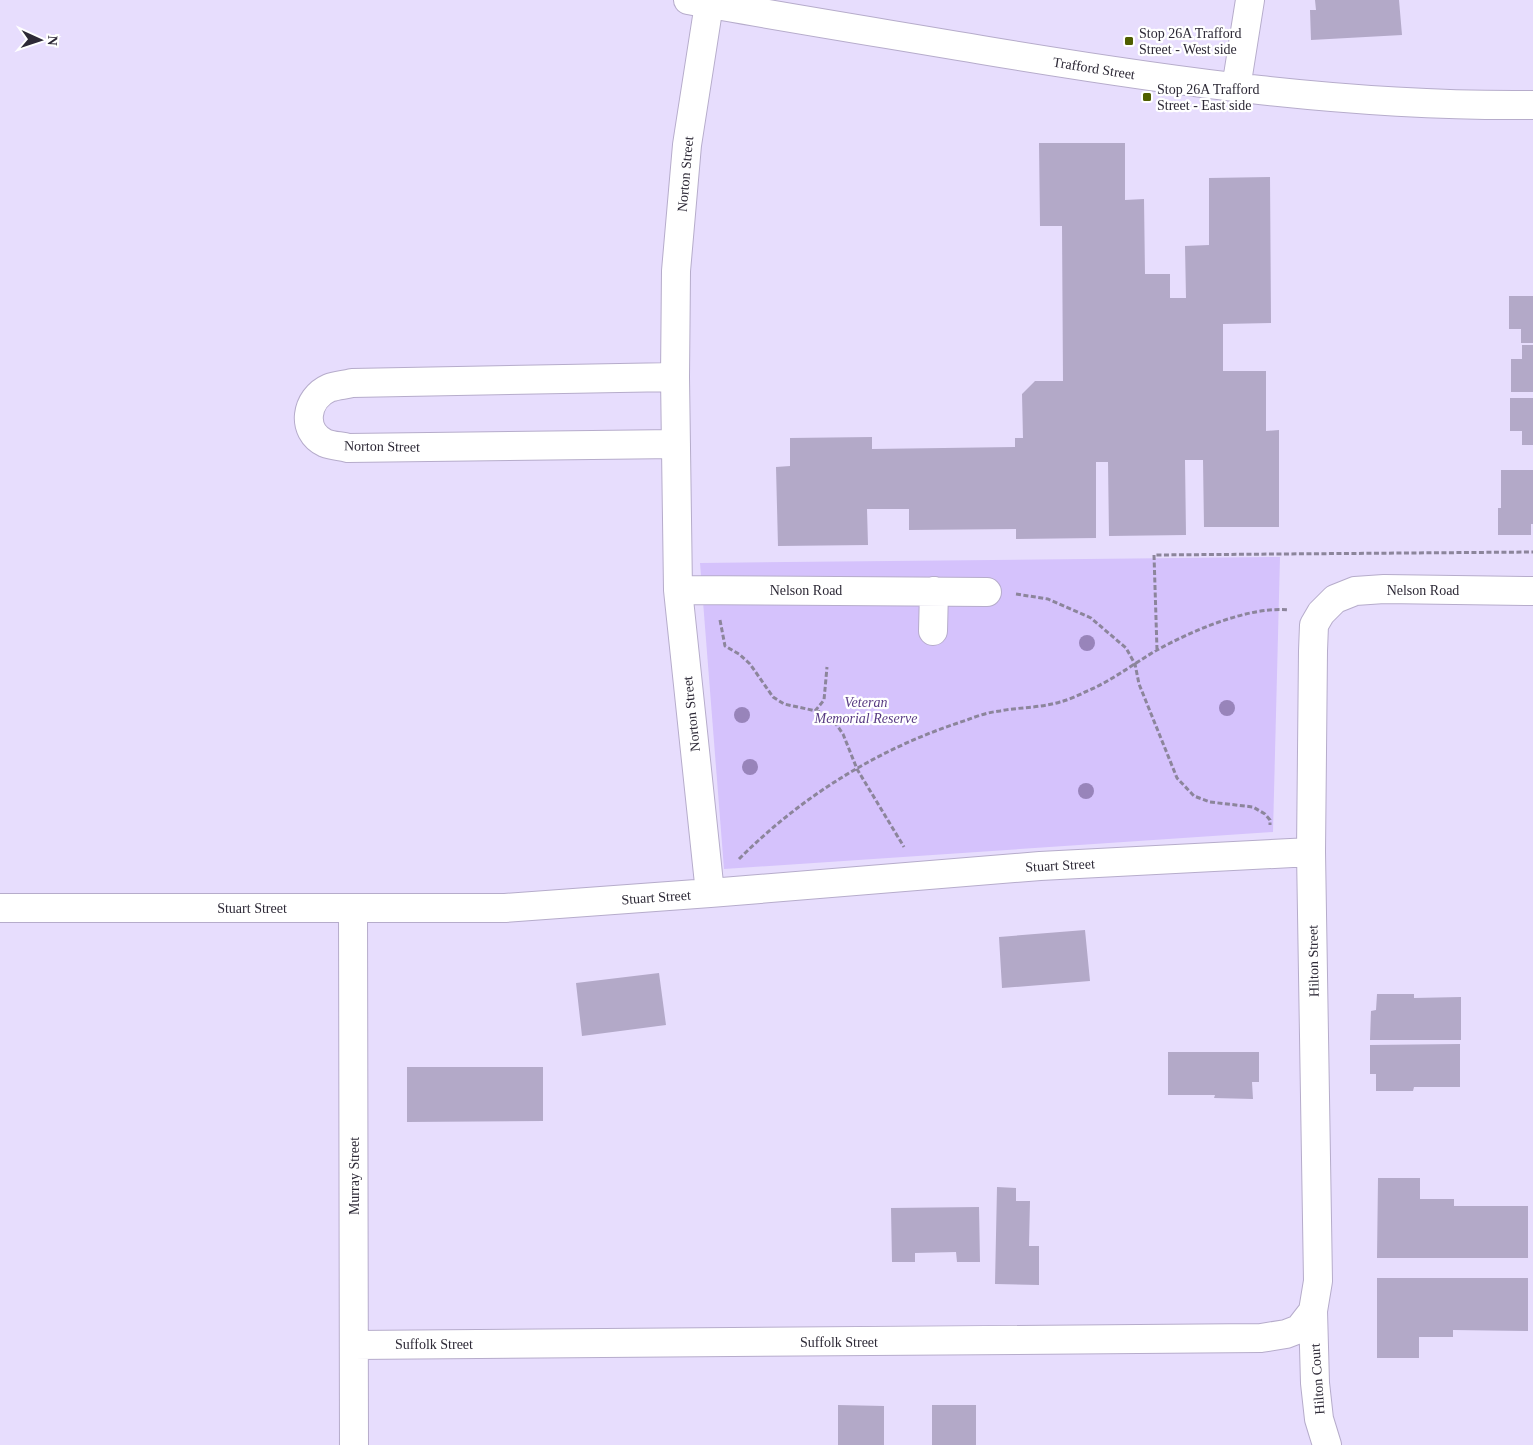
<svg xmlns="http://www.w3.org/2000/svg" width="1533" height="1445" font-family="'Times New Roman',serif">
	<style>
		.green { fill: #d5c2fc }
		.building { fill: #b3a9c8 }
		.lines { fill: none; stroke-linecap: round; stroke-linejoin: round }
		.minor-casing { stroke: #b6accb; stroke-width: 30 }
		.path { stroke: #8c859b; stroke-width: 3; stroke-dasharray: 5 2.5; stroke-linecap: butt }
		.minor { stroke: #fff; stroke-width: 28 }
		.tree { fill: #9884ba }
		.poi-dot { fill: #4f5e00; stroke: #fff; stroke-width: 2 }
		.labels { text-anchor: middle; stroke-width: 4.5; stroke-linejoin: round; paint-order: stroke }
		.poi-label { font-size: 14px; fill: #2d2936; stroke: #fff; text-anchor: start }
		.street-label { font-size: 14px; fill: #2d2936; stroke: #fff }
		.park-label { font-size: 14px; font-style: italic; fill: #583b83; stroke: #fff }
	</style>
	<rect width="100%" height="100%" fill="#e7ddfd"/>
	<path class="green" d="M1280,557L1273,832L724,869L700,563Z"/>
	<path class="building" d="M1315,0H1399L1402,35L1311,40L1310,10H1316Z
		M1039,143H1125V200L1144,199L1145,274H1170V298H1186L1185,246L1209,245V178L1270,177L1271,323L1223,324V371H1266V431L1279,430V527H1204L1203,460H1185L1186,535L1109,536L1108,462H1096V538L1016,539V529L909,530V509H867L868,545L778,546L776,467L790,466V438L872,437V449L1015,447V438H1023L1022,394L1035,381H1063L1062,226H1040Z
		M1509,296H1533V343H1521V329H1509Z
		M1522,345H1533V392H1511V359H1522Z
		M1510,398H1533V445H1522V431H1510Z
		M1501,470H1533V524H1531V535H1498V508H1501Z
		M1085,930L1090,981L1002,988L999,937Z
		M659,973L666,1025L582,1036L576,983Z
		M1377,994H1414V998L1461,997V1040H1370L1371,1011L1376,1010Z
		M1460,1044V1087H1414L1413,1091H1376V1074H1370V1045Z
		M1168,1052H1259V1082H1252L1253,1099L1214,1098L1215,1095H1168Z
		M407,1067H543V1121L407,1122Z
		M1378,1178H1420V1199H1454V1206H1528V1258H1377Z
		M997,1187L1016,1188V1201H1030L1029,1246H1039V1285L995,1284Z
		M979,1207L980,1262H957L956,1252L915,1253V1262H892L891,1208Z
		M1377,1278H1528V1331L1453,1330V1337H1419V1358H1377Z
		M838,1405L884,1406V1445H838Z
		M932,1405H976V1445H932Z"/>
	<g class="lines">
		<g class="minor-casing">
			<path id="minor" d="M688,0C788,18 888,34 988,51C1169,81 1350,107 1533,105
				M709,4L687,145L676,271L675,377L678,590L710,893
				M1236,88L1250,0
				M675,377L352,383C345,385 336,385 329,388C306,398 300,431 325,443C332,446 341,446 348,448L676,444
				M678,590L987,592
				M933,631L934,591
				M0,908H505L710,893L1040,866L1311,852
				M353,908L354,1445
				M354,1345L1261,1338L1286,1334L1299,1329L1313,1311
				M1327,1445L1319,1419L1315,1383L1313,1311L1318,1281L1311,852L1313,651L1314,625L1321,613L1335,599L1355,591L1384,589L1533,591"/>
		</g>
		<path class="path" d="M1016,594L1048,599L1091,618L1126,648L1135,664L1139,684L1177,778L1194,796L1210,802L1253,807L1265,814L1270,820V825
			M720,620L725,646L739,654L750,664L773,697L784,704L821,712L834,721L843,734L857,769L904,847
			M1157,650L1154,555L1533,552
			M815,711L824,700L827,667
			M739,859C803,795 881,747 967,720C977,716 989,712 1000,711C1020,707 1040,708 1060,702C1068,700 1077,696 1085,692C1110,682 1133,664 1157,650C1192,631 1248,606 1289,610"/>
		<use href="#minor" class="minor"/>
	</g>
	<g class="tree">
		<circle cx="1087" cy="643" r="8"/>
		<circle cx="1227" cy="708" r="8"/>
		<circle cx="742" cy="715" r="8"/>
		<circle cx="750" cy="767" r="8"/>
		<circle cx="1086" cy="791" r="8"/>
	</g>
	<g class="poi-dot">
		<rect x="1124" y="36" width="10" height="10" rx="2.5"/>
		<rect x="1142" y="92" width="10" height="10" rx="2.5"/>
	</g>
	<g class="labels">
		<g class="poi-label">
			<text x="1139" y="38">Stop 26A Trafford<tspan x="1139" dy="16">Street - West side</tspan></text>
			<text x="1157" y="94">Stop 26A Trafford<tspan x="1157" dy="16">Street - East side</tspan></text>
		</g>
		<g class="street-label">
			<text transform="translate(1094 68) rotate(9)" y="5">Trafford Street</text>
			<text transform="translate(685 174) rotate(-85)" y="5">Norton Street</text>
			<text transform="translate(382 446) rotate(1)" y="5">Norton Street</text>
			<text x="806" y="595">Nelson Road</text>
			<text x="1423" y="595">Nelson Road</text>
			<text transform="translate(691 714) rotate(-96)" y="5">Norton Street</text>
			<text transform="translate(1060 865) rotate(-3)" y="5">Stuart Street</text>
			<text transform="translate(656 897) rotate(-4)" y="5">Stuart Street</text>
			<text x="252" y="913">Stuart Street</text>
			<text transform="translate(1313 961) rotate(-91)" y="5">Hilton Street</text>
			<text transform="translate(354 1176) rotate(-90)" y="5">Murray Street</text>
			<text x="839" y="1347">Suffolk Street</text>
			<text x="434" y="1349">Suffolk Street</text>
			<text transform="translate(1317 1379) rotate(-94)" y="5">Hilton Court</text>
		</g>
		<g class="park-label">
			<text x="866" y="707">Veteran<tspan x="866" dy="16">Memorial Reserve</tspan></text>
		</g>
	</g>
	<g transform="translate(40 40) rotate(93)" stroke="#ffffff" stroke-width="4" paint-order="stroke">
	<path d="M0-4L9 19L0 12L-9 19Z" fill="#2d2936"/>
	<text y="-8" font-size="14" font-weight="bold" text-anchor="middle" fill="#2d2936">N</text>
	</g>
</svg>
